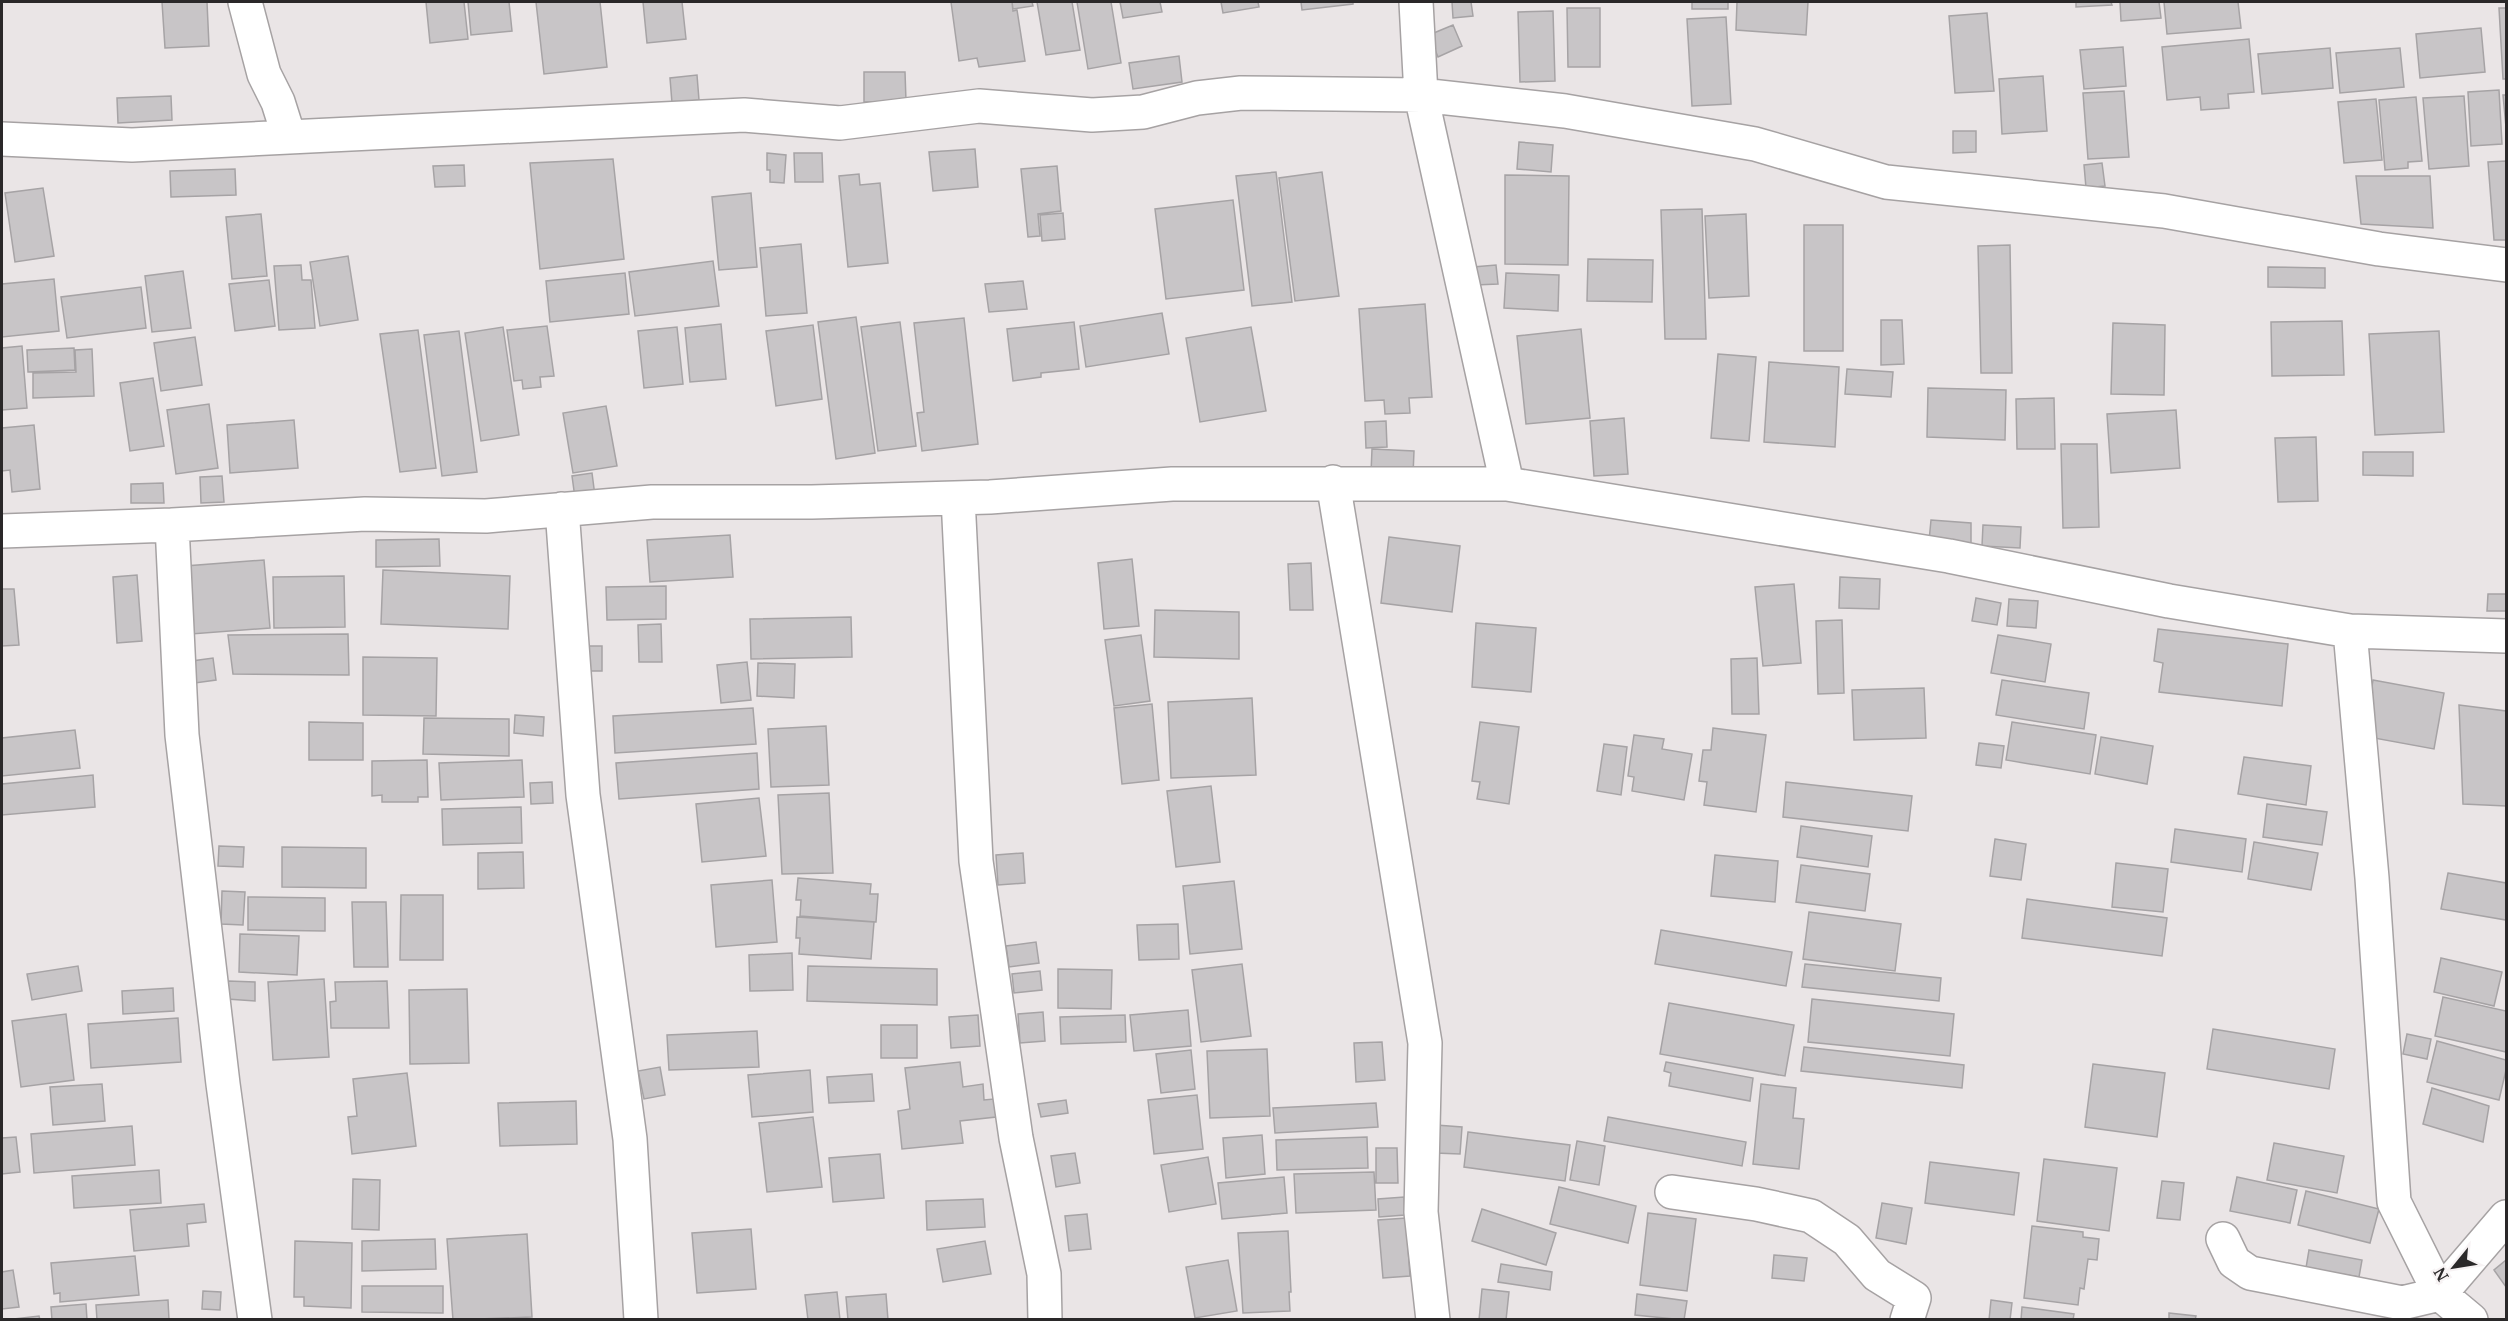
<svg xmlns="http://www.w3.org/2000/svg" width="2508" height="1321" font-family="'Noto Serif',serif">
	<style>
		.building { fill: #c8c5c7; stroke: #a6a3a5; stroke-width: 1.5 }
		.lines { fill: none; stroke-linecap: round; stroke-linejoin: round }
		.minor-casing { stroke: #a6a2a3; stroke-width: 36 }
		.minor { stroke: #fff; stroke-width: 33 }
	</style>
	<rect width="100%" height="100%" fill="#eae5e6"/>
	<path class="building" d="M162,2H207L209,46L165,48Z
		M426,2H464L468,39L430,43Z
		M468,2H509L512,31L471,35Z
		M536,2H600L607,67L544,74Z
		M643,2H682L686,39L647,43Z
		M951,2H1012L1013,11L1017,10L1025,61L979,67L977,58L959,61Z
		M1012,2H1032L1033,6L1013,9Z
		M1037,2H1072L1080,50L1046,55Z
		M1077,2H1111L1121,63L1088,69Z
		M1120,2H1160L1162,12L1123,18Z
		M1221,2H1258L1259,7L1223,13Z
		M1301,2H1353V4L1302,10Z
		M1452,2H1471L1473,16L1453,18Z
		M1692,2H1728V9H1692Z
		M1737,2H1808L1806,35L1736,30Z
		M2076,2H2111L2112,5L2076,7Z
		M2120,2H2159L2161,18L2121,21Z
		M2164,2H2238L2241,28L2167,34Z
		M1567,8H1600V67H1568Z
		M2499,8H2506V79H2503Z
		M1553,11L1555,81L1520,82L1518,12Z
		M1987,13L1994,91L1955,93L1949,16Z
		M1726,17L1731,104L1692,106L1687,19Z
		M1453,25L1462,46L1438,57L1429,35Z
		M2481,28L2485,72L2420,78L2416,34Z
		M2249,39L2254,92L2228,94L2229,108L2201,110L2200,97L2167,100L2162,47Z
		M2123,47L2126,86L2084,89L2080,50Z
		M2330,48L2333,88L2262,94L2258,54Z
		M2400,48L2404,87L2340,93L2336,53Z
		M1179,56L1182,82L1133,89L1129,63Z
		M864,72H905L906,101L864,102Z
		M697,75L699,100L672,103L670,78Z
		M2043,76L2047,131L2002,134L1999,79Z
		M2499,90L2502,144L2471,146L2468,92Z
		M2124,91L2129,157L2088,159L2083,93Z
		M2503,95H2506V127Z
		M171,96L172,120L118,123L117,98Z
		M2464,96L2469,166L2429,169L2423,98Z
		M2416,97L2422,161L2408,162V168L2385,170L2379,100Z
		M2376,99L2382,160L2344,163L2338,102Z
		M1953,131H1976V152L1953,153Z
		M1519,142L1553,145L1551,172L1517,169Z
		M975,149L978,187L933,191L929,152Z
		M767,153L786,155L784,183L770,182V170H767Z
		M794,153H822L823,182H795Z
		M613,159L624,259L540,269L530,163Z
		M2506,161V240H2494L2488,162Z
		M2102,163L2105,186L2086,188L2084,165Z
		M464,165L465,186L435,187L433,166Z
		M1057,166L1061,211L1038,214L1040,236L1028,237L1021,169Z
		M235,169L236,195L171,197L170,171Z
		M1276,172L1292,302L1252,306L1236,176Z
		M1322,172L1339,296L1295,301L1279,178Z
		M859,174L860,185L880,183L888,263L848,267L839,176Z
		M1505,175L1569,176L1568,265L1505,264Z
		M2356,176H2430L2433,228L2361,224Z
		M43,188L54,256L15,262L5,193Z
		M751,193L757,267L719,270L712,197Z
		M1233,200L1244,290L1166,299L1155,209Z
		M1702,209L1706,339H1665L1661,210Z
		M1063,213L1065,239L1042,241L1040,215Z
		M261,214L267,276L232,279L226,217Z
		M1746,214L1749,296L1709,298L1705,216Z
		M1804,225H1843V351H1804Z
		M801,244L807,313L766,316L760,248Z
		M2010,245L2012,373H1981L1978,246Z
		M348,256L358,320L320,326L310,262Z
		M1588,259L1653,260L1652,302L1587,301Z
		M713,261L719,306L635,316L629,272Z
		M301,265L302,280H311L315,328L279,330L274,266Z
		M1496,265L1498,284L1475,285L1473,267Z
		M2268,267L2325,268V288L2268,287Z
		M183,271L191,328L152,332L145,276Z
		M625,273L629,314L550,322L546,281Z
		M1506,273L1559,275L1558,311L1504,308Z
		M54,279L59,331L2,337V284Z
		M269,280L275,326L235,331L229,284Z
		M1023,281L1027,309L989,312L985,284Z
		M141,287L146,328L67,338L61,297Z
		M1425,304L1432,397L1409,398L1410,413L1385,414L1384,400L1365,401L1359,309Z
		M1162,313L1169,354L1086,367L1080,326Z
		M856,317L875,453L836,459L818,322Z
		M964,318L978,444L922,451L917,413L924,412L914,323Z
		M1881,320H1902L1904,364L1881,365Z
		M2342,321L2344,375L2272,376L2271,322Z
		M900,322L916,446L878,451L861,327Z
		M1074,322L1079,369L1041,373V377L1013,381L1007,329Z
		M2113,323L2165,325L2164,395L2111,394Z
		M721,324L726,379L690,382L685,328Z
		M813,325L822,399L776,406L766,331Z
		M547,326L554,376L540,377L541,387L523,389L522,380L514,381L507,330Z
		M503,327L519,435L481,441L465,333Z
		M677,327L683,384L644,388L638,331Z
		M1251,327L1266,411L1200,422L1186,338Z
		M1581,329L1590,418L1526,424L1517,336Z
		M418,330L436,468L400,472L380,334Z
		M459,331L477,472L442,476L424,335Z
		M2439,331L2444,432L2375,435L2369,334Z
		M195,337L202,385L161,391L154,343Z
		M22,346L27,408L2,410V348Z
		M74,348L75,370L28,372L27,350Z
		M92,349L94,396L33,398V373L76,372L75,350Z
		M1718,354L1756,357L1749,441L1711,438Z
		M1769,362L1839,367L1835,447L1764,442Z
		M1847,369L1893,372L1891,397L1845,394Z
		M153,378L164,446L130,451L120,383Z
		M1928,388L2006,390L2005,440L1927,437Z
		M2054,398L2055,449H2017L2016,399Z
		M209,404L218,468L176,474L167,410Z
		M606,406L617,466L573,473L563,413Z
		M2176,410L2180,468L2111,473L2107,414Z
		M1624,418L1628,474L1594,476L1590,421Z
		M294,420L298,468L230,473L227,425Z
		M1386,421L1387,447L1366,448L1365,422Z
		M34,425L40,489L12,492L10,470L2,471V428Z
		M2316,437L2318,501L2278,502L2275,438Z
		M2061,444H2097L2099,527L2063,528Z
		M1372,449L1414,451L1413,475L1371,473Z
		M2363,452H2413V476L2363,475Z
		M592,473L595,496L575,498L572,476Z
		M222,476L224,502L201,503L200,477Z
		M163,483L164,503H131V484Z
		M1931,520L1971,523V543L1929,541Z
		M1983,525L2021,527L2020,548L1982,546Z
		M730,535L733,577L650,582L647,540Z
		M1389,537L1460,546L1452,612L1381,603Z
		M439,539L440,566L376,567V540Z
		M1132,559L1139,626L1104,629L1098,563Z
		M264,560L270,628L191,634L185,566Z
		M1311,563L1313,610H1290L1288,564Z
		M383,570L510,576L508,629L381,624Z
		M137,575L142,641L117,643L113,577Z
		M344,576L345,627L274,628L273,577Z
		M1840,577L1880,579L1879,609L1839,608Z
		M1794,584L1801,663L1763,666L1755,587Z
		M666,586V619L607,620L606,587Z
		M2,589H14L19,645L2,646Z
		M2488,594H2506V611H2487Z
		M1976,598L2001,603L1997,625L1972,621Z
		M2009,599L2038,601L2036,628L2007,626Z
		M1155,610L1239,612V659L1154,657Z
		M851,617L852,657L751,659L750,619Z
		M1842,620L1844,693L1818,694L1816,621Z
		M1476,623L1536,628L1531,692L1472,687Z
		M661,624L662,662H639L638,625Z
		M2158,629L2288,644L2282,706L2159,692L2163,663L2154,661Z
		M348,634L349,675L233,674L228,635Z
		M1141,635L1150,701L1114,706L1105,640Z
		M1998,635L2051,644L2045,682L1991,673Z
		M580,646H602V671H580Z
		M363,657L437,658L436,716L363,715Z
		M213,658L216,680L195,683L192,661Z
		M1757,658L1759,714H1732L1731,659Z
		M747,662L751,700L721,703L717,665Z
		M758,663L795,664L794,698L757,696Z
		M2002,680L2089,693L2084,729L1996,715Z
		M2373,680L2444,693L2434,749L2363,736Z
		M1924,688L1926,738L1854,740L1852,690Z
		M1252,698L1256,775L1171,778L1168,702Z
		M1152,704L1159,780L1122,784L1114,708Z
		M2459,705L2506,711V806L2463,804Z
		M753,708L756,744L615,753L613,716Z
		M515,715L544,717L543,736L514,733Z
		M424,718L509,719V756L423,754Z
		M309,722L363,723V760H309Z
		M1480,722L1519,727L1509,804L1477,799L1480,782L1472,781Z
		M2012,722L2096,735L2090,774L2006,760Z
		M826,726L829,785L771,787L768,729Z
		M1713,728L1766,735L1756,812L1704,805L1707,782L1699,781L1703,750H1711Z
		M75,730L80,768L2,776V738Z
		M1634,735L1664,739L1662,749L1692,754L1684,800L1632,791L1634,777L1628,776Z
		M2101,737L2153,746L2147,784L2095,774Z
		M1979,743L2004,746L2001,768L1976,765Z
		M1604,744L1627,747L1621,795L1597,791Z
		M757,753L759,789L619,799L616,763Z
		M2244,757L2311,766L2306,805L2238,794Z
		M427,760L428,797H418V802H382V795L372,796V761Z
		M522,760L524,797L441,800L439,763Z
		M93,775L95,807L2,815V784Z
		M552,782L553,803L531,804L530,783Z
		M1786,782L1912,796L1908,831L1783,817Z
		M1211,786L1220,862L1176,867L1167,791Z
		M829,793L833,873L782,874L778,795Z
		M759,798L766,856L702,862L696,804Z
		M2267,804L2327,812L2322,845L2263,837Z
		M521,807L522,843L443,845L442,809Z
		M1801,826L1872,836L1868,867L1797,857Z
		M2175,829L2246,839L2242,872L2171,862Z
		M1995,839L2026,844L2021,880L1990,876Z
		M2254,842L2318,853L2311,890L2248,879Z
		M219,846L244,847L243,867L218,866Z
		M282,847L366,848V888L282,887Z
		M523,852L524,888L478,889V853Z
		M1023,853L1025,883L998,885L996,855Z
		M1715,855L1778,861L1775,902L1711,896Z
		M2116,863L2168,869L2163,912L2112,907Z
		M1801,865L1870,874L1865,911L1796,902Z
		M2448,873L2506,883V920L2441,909Z
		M798,878L871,884L870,894H878L876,922L800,916L801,900H796Z
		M772,880L777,942L716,947L711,885Z
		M1234,881L1242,949L1190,954L1183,886Z
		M222,891L245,892L243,925L221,924Z
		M401,895H443V960H400Z
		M248,897L325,898V931L248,930Z
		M2027,899L2167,918L2162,956L2022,938Z
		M352,902H386L388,967H354Z
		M1809,912L1901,924L1895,971L1803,959Z
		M797,917L874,922L871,959L799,954L800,938H796Z
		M1178,924L1179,959L1139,960L1137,925Z
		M1661,930L1792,952L1786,986L1655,964Z
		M240,934L299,936L297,975L239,972Z
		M1036,942L1039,963L1009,967L1006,946Z
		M792,953L793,990L750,991L749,955Z
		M2441,958L2502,972L2494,1006L2434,992Z
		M1242,964L1251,1036L1201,1042L1192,970Z
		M1805,964L1941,978L1939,1001L1802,987Z
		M78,966L82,991L32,1000L27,974Z
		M808,966L937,969V1005L807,1001Z
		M1058,969L1112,970L1111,1009L1058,1008Z
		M1040,971L1042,990L1014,993L1012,974Z
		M324,979L329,1057L273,1060L268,982Z
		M228,981L255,982V1001L227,999Z
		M387,981L389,1028H331L330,1002L336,1001L335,982Z
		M173,988L174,1011L123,1014L122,991Z
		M467,989L469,1063L410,1064L409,990Z
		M2443,997L2506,1011V1052L2435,1036Z
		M1812,999L1954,1014L1950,1056L1808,1042Z
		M1669,1003L1794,1025L1785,1076L1660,1054Z
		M1188,1010L1191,1046L1134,1051L1130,1015Z
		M1043,1012L1045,1041L1020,1043L1018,1014Z
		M66,1014L74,1080L21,1087L12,1021Z
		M978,1015L980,1046L951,1048L949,1017Z
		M1125,1015L1126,1042L1061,1044L1060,1017Z
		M178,1018L181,1062L91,1068L88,1024Z
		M881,1025H917V1058H881Z
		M2213,1029L2335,1049L2329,1089L2207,1069Z
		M757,1031L759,1067L669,1070L667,1035Z
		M2407,1034L2431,1039L2427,1059L2403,1054Z
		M2437,1041L2506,1060V1070L2499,1100L2427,1082Z
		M1382,1042L1385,1080L1356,1082L1354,1043Z
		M1804,1047L1964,1065L1962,1088L1801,1071Z
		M1267,1049L1270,1116L1210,1118L1207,1051Z
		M1191,1050L1195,1089L1161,1093L1156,1054Z
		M960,1062L963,1087L983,1084L984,1100L994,1099L996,1117L960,1121L963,1143L902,1149L898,1111L910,1109L905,1068Z
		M1666,1062L1753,1078L1750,1101L1669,1086L1671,1073L1664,1071Z
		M2093,1064L2165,1073L2157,1137L2085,1127Z
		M660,1067L665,1095L644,1099L638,1071Z
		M810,1070L813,1112L752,1117L748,1075Z
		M407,1073L416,1146L352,1154L348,1117L357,1116L353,1079Z
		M872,1074L874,1101L829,1103L827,1077Z
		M102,1084L105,1121L53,1125L50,1087Z
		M1761,1084L1796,1088L1793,1118L1804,1119L1799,1169L1753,1164Z
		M2432,1088L2489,1106L2483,1142L2423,1124Z
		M1197,1095L1203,1149L1154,1154L1148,1100Z
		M1066,1100L1068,1113L1041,1117L1038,1104Z
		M576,1101L577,1144L500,1146L498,1103Z
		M1376,1103L1378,1127L1275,1133L1273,1108Z
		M813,1117L822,1187L767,1192L759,1123Z
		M1608,1117L1746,1142L1742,1166L1604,1141Z
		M1436,1125L1462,1127L1460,1154L1435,1153Z
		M132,1126L135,1165L34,1173L31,1134Z
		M1468,1132L1570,1145L1565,1181L1464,1167Z
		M1262,1135L1265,1174L1226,1178L1223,1138Z
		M16,1137L20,1172L2,1174V1138Z
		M1367,1137L1368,1168L1277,1170L1276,1140Z
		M1577,1141L1605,1146L1599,1185L1570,1180Z
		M2274,1143L2344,1156L2337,1193L2267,1180Z
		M1376,1148H1397L1398,1183H1376Z
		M1075,1153L1080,1183L1056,1187L1051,1156Z
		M880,1154L884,1198L833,1202L829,1158Z
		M1208,1157L1216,1204L1169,1212L1161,1165Z
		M2044,1159L2117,1168L2109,1231L2037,1221Z
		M1930,1162L2019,1173L2014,1215L1925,1203Z
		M159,1170L161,1203L74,1208L72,1176Z
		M1374,1172L1376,1210L1296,1213L1294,1174Z
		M1284,1177L1287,1213L1222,1219L1218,1183Z
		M2237,1177L2297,1190L2290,1223L2230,1211Z
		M353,1179L380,1180L379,1230L352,1229Z
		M2162,1181L2184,1183L2180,1220L2157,1218Z
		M1559,1187L1636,1206L1628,1243L1550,1224Z
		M2306,1191L2379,1209L2370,1243L2298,1225Z
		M1404,1197L1405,1215L1379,1217L1378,1199Z
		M983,1199L985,1227L927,1230L926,1201Z
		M1882,1203L1912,1208L1906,1244L1876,1238Z
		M204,1204L206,1222L187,1224L189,1246L134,1251L130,1210Z
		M1482,1209L1556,1233L1546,1265L1472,1241Z
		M1648,1213L1696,1219L1687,1291L1640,1285Z
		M1087,1214L1091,1249L1069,1251L1065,1216Z
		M1406,1218L1410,1276L1383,1278L1378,1220Z
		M2032,1226L2083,1232V1237L2099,1239L2097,1260L2088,1259L2084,1289L2080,1288L2078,1305L2024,1298Z
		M751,1229L756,1289L697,1293L692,1233Z
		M1288,1231L1291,1292H1289L1290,1311L1243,1313L1238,1233Z
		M527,1234L532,1317L453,1320L447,1239Z
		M435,1239L436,1269L362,1271V1241Z
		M295,1241L352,1243L351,1308L304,1306V1297H294Z
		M985,1241L991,1274L943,1282L937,1249Z
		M2309,1250L2362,1260L2359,1277L2306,1268Z
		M1774,1255L1807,1258L1804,1281L1772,1278Z
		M135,1256L139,1295L60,1302V1293L54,1294L51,1263Z
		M1228,1260L1237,1311L1195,1318L1186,1267Z
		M2506,1260V1287L2494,1270Z
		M1501,1264L1552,1272L1550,1290L1498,1282Z
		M13,1270L19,1307L2,1309V1272Z
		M362,1286H443V1313L362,1312Z
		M1482,1289L1509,1292L1506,1320H1479Z
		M203,1291L221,1292L220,1310L202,1309Z
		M837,1292L840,1320H808L805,1295Z
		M886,1294L888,1320H848L846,1297Z
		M1637,1294L1687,1301L1684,1320L1635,1315Z
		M168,1300L169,1320H97L96,1305Z
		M1991,1300L2012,1303L2010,1320H1989Z
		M86,1304L87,1320H52L51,1307Z
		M2022,1307L2074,1314L2073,1320H2021Z
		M2169,1313L2196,1316L2195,1320H2169Z
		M39,1316L40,1320H5Z"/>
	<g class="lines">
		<g class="minor-casing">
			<path id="minor" d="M245,2L264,74L278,102L289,137L744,115L840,123L979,106L1092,115L1143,112L1197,98L1241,93L1421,95L1565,111L1755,144L1886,182L2164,211L2379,249L2506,265
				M1416,2L1421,95L1507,484
				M2,139L132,145L289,137
				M1333,482L1425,1043L1421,1212L1433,1320
				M958,498L976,861L1016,1138L1044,1274L1045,1320
				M562,509L583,795L630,1139L641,1320
				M172,525L182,735L223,1084L255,1320
				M2,531L172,525L365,514L486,516L652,502H812L990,497L1172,484H1507L1949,556L2169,601L2350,631L2506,636
				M2350,631L2372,878L2394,1202L2440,1294L2471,1320
				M1672,1192L1756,1204L1811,1216L1847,1240L1877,1275L1914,1298L1907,1320
				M2223,1239L2234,1262L2250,1273L2402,1303L2440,1294L2506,1217"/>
		</g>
		<use href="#minor" class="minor"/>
	</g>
	<rect width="2508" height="1321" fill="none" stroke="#2a2829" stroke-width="6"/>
	<g transform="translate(2454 1267) rotate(240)" stroke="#f7f3f4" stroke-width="4.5" paint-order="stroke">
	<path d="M0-4.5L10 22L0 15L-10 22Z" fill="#2a2829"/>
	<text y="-9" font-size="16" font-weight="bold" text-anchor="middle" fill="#2a2829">N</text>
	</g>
</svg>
